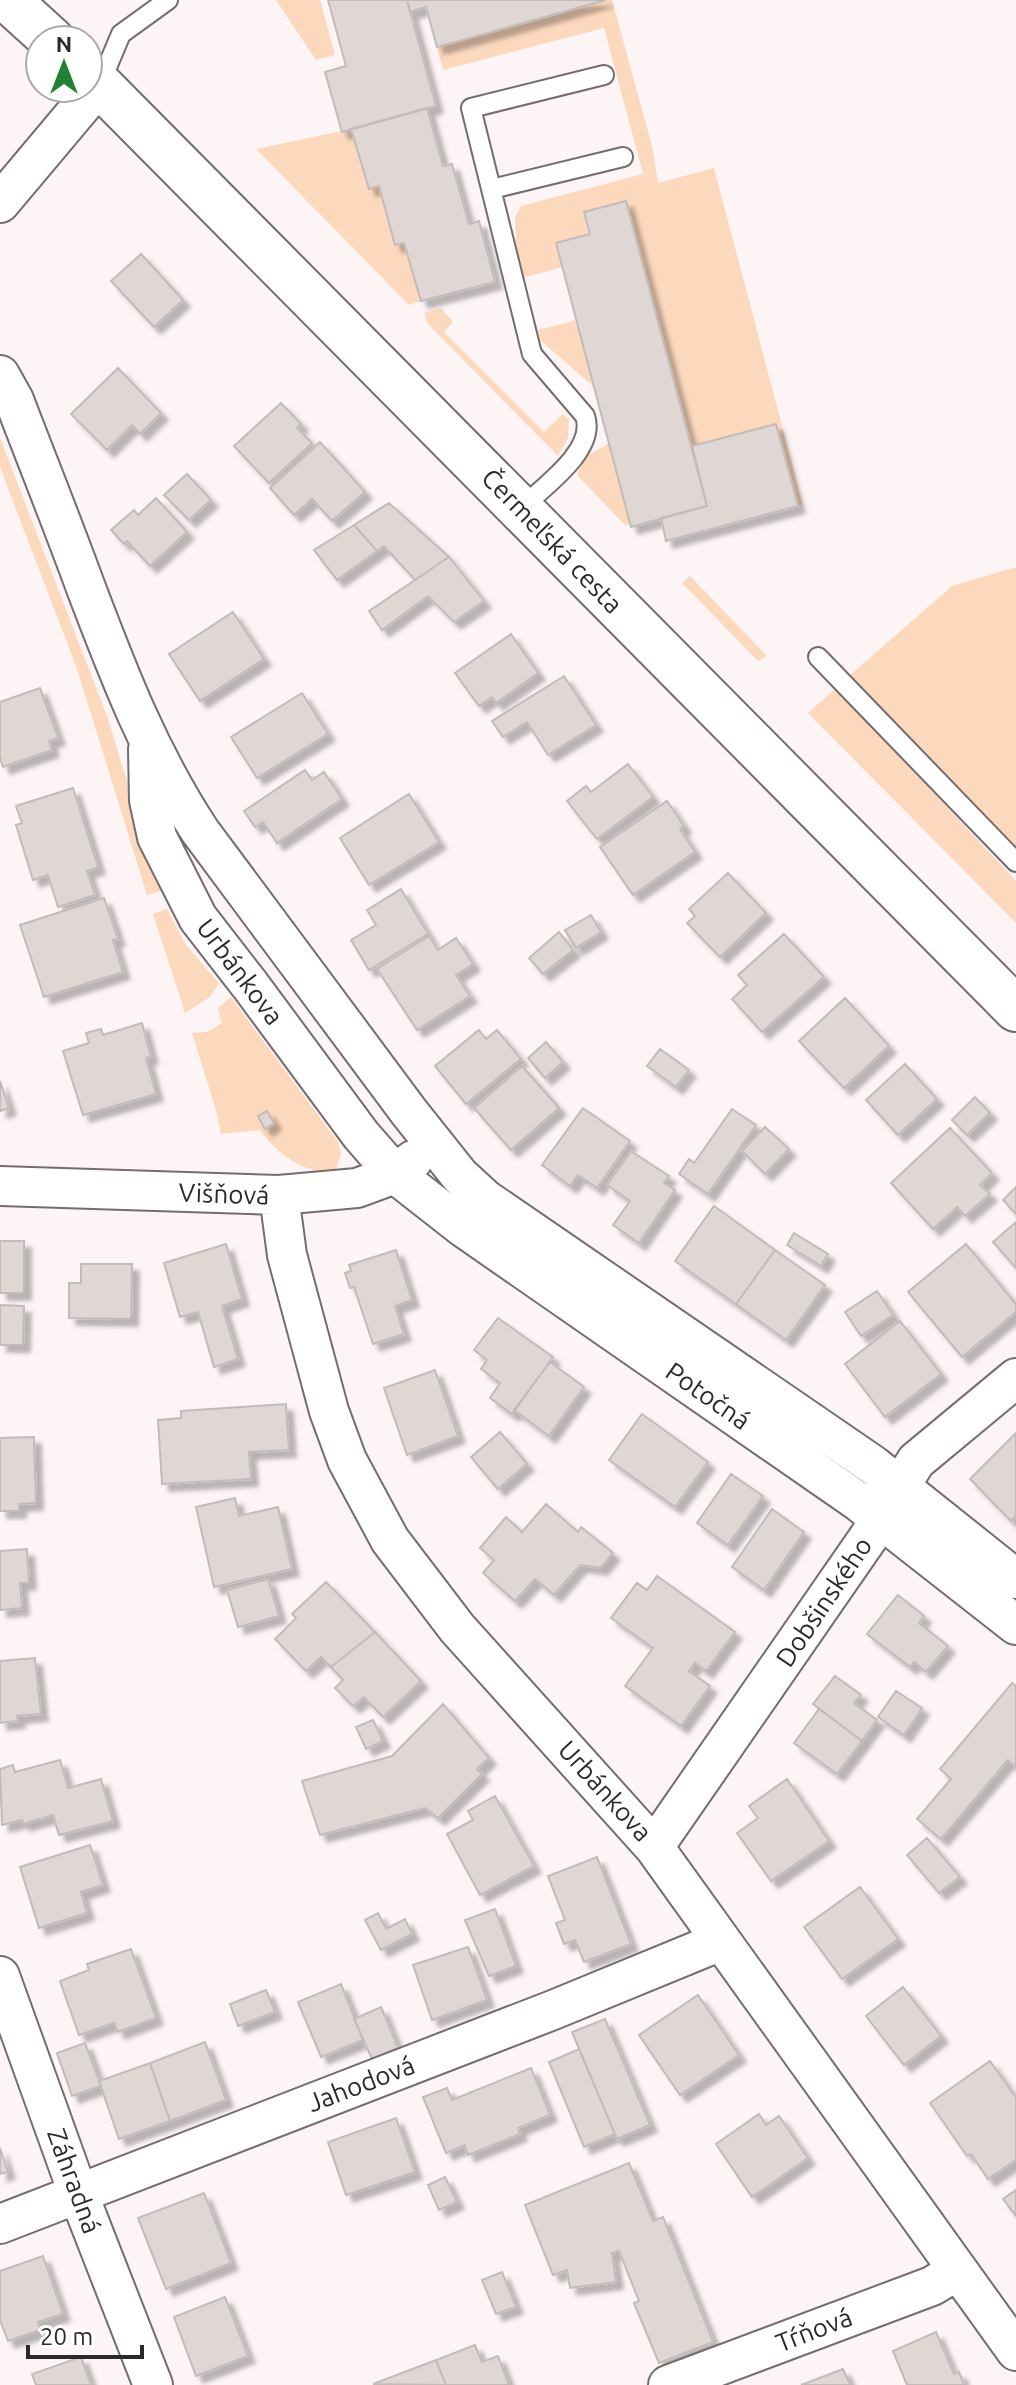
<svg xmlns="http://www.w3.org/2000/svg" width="1016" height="2385" font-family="Ubuntu,sans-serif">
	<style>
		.green { fill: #fcd8bd }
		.building { fill: #e0d7d5; stroke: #c3bbb9; stroke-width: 2; filter: url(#shadow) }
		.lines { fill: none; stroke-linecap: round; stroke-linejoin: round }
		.service-casing { stroke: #746c6e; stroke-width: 22 }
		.minor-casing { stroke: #746c6e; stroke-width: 42 }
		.secondary-casing { stroke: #746c6e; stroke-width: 48 }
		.service { stroke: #fff; stroke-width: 18 }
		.minor { stroke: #fff; stroke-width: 38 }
		.secondary { stroke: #fff; stroke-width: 44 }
		.labels { text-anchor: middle; stroke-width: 7; stroke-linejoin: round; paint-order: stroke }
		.street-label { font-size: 26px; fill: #2c2929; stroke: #fff }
	</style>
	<defs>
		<filter id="shadow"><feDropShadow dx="7" dy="7" stdDeviation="2" flood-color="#0004"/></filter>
	</defs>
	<rect width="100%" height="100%" fill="#fdf4f6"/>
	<path class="green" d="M276,0H320L335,55L316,60Z
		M606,0H612L653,150L658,183L714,168L803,505L798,506L775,424L692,446L626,201L584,212L590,234L563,267L518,279L515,218L521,206L643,174L604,28L443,70L437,47Z
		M351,129L368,189L379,186L395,245L404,243L421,301L409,305L256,149Z
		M441,308L453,322L444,332L544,432L563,414L569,419L568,438L558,456L428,324L424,313Z
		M577,320L594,387L540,340L538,330Z
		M0,438L107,716L161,891L147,895L77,669L0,467Z
		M610,443L631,524L625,525L577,475L586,456Z
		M1016,567V853L848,677L952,586Z
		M690,576L767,656L758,661L682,583Z
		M836,688L1016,881V923L808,713Z
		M167,909L186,945L219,983L210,997L185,1013L153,914Z
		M231,997L338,1142L341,1155L336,1169C309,1179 274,1151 260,1130L221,1134L216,1110L192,1033L207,1032L222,1023L218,1008Z"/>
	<path class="building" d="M328,0H407L436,106L342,132L325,72L346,66Z
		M407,0H606L437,47L426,7L410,12Z
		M427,108L443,166L452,164L469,224L479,221L495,282L421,301L404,243L395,245L379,186L369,189L351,129Z
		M626,201L707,506L631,527L556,243L590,234L584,212Z
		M141,254L183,300L154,327L111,281Z
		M118,368L161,413L140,434L132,425L107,450L71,414Z
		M281,403L301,424L297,428L312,443L269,483L234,446Z
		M776,424L798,506L666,541L661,518L707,506L692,446Z
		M320,442L365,492L332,521L312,499L294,515L270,488Z
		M187,474L211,500L189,520L164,495Z
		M156,498L187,532L150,566L127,541L124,544L111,530L134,510L138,515Z
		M389,503L449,557L415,580L384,546L377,551L354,525Z
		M354,525L377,551L337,580L314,550Z
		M449,557L484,601L454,622L428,596L382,630L369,611Z
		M233,612L264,659L200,701L169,654Z
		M511,634L538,673L496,703L492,697L479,706L455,673Z
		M564,676L596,725L548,755L527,722L503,737L492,721Z
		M40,688L58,738L49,741L52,750L3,767L0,758V702Z
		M302,693L328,734L257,778L231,737Z
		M628,764L653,797L597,839L567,801L586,786L591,792Z
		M305,770L312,780L324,772L342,799L277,843L263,822L255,827L244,811Z
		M73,788L98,867L87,871L95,895L58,907L48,875L33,880L16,825L22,823L16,806Z
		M409,794L439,842L369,885L340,838Z
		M667,801L684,826L680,829L695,852L633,895L600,847Z
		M728,873L766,913L720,957L687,923L695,916L689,909Z
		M401,889L428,934L369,970L351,940L376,925L367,910Z
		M104,898L118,939L113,940L123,972L44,997L20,925Z
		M591,915L601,932L576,948L565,930Z
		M559,932L573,950L543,974L529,958Z
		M784,934L824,977L762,1032L732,999L747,985L738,975Z
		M429,936L438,950L456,938L473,964L456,975L470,996L417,1030L377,969Z
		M845,998L889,1046L844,1088L799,1041Z
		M142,1023L151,1057L146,1058L156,1094L83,1115L63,1051L89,1043L86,1033L101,1029L103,1035Z
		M479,1030L486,1039L497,1030L521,1059L466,1104L435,1066Z
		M546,1042L563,1062L545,1078L528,1058Z
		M660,1049L689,1070L676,1087L647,1066Z
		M905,1064L937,1099L898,1135L866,1100Z
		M522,1066L559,1108L511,1150L474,1108Z
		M0,1081L9,1108L0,1111Z
		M975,1097L990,1113L967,1135L952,1120Z
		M583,1108L630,1141L597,1188L578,1175L570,1186L542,1165Z
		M732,1109L756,1125L708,1194L679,1174L689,1159L694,1163Z
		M267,1111L274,1123L265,1129L258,1116Z
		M765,1127L789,1149L765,1174L742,1151Z
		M950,1128L992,1173L980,1185L990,1194L965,1216L957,1207L933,1229L891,1183Z
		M631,1151L669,1176L664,1183L675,1190L639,1243L613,1225L630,1201L607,1185Z
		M1016,1187V1214L1003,1200Z
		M714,1206L775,1250L736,1304L675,1261Z
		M1016,1222V1268L993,1242Z
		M794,1233L828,1254L821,1266L787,1245Z
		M0,1241H24V1293H0Z
		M226,1244L242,1299L222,1306L238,1359L214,1367L198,1312L180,1317L164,1263Z
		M966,1244L1016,1304V1312L962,1357L908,1292Z
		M396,1250L412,1300L395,1306L404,1334L373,1344L354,1287L350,1288L345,1273L351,1271L349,1265Z
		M775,1250L825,1285L786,1340L736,1304Z
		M81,1264H132L131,1319L69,1318V1283H81Z
		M877,1291L893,1315L861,1336L845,1312Z
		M0,1305L24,1306L23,1345H0Z
		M498,1318L553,1357L512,1414L490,1398L500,1383L481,1369L487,1360L474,1350Z
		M900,1321L941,1374L885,1417L845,1364Z
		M550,1362L584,1387L549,1436L514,1410Z
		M435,1370L458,1436L407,1455L384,1388Z
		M286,1404L289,1450L249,1452L251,1479L162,1484L158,1420L181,1418V1411Z
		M642,1414L708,1462L675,1507L609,1460Z
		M500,1432L527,1464L498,1489L471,1457Z
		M1016,1433V1516L1011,1521L970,1479Z
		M34,1437L36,1503L19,1504V1511H0V1438Z
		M731,1474L763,1496L728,1545L697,1523Z
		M235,1498L239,1516L278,1507L292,1569L214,1587L196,1507Z
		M546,1504L578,1532L581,1527L613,1553L601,1568L580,1565L554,1595L535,1579L515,1601L483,1573L494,1560L480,1548L506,1517L522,1532Z
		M772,1509L804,1532L764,1590L732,1567Z
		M27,1549L29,1583H20L22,1608L0,1610V1551Z
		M657,1576L735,1632L706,1671L695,1663L689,1671L710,1686L681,1726L625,1686L653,1648L611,1618L637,1583L647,1590Z
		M268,1579L279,1616L238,1627L227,1590Z
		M326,1582L375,1632L331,1667L321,1657L306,1671L275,1639L296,1618L292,1614Z
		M898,1595L924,1616L919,1623L948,1646L926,1672L914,1662L910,1667L867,1634Z
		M375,1632L421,1681L383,1717L364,1697L353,1706L335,1688L343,1680L331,1667Z
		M35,1658L41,1714L17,1716L18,1721L0,1723V1661Z
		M835,1676L861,1695L854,1703L877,1720L862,1741L813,1704Z
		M1012,1683L1016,1686V1767L1008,1760L941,1839L917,1819L951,1779L940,1769Z
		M896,1691L922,1708L904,1735L878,1717Z
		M443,1704L489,1758L477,1769L482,1774L438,1818L425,1808L320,1835L302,1781L392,1756Z
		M819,1709L862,1741L837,1774L794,1743Z
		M373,1720L383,1741L366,1749L356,1727Z
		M60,1760L68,1788L101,1779L113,1821L59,1835L53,1815L23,1824L22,1820L2,1825L0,1769L13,1765L15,1772Z
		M787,1779L829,1841L771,1881L737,1833L758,1818L749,1806Z
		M495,1796L534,1866L480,1895L447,1834L473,1820L468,1811Z
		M927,1838L960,1877L939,1893L907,1855Z
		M90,1845L103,1885L81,1892L87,1913L39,1928L20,1867Z
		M597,1857L631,1944L584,1962L575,1940L564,1944L556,1923L565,1920L548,1876Z
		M860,1887L898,1939L842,1979L804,1927Z
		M495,1909L516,1966L489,1976L465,1920Z
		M378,1913L386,1929L405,1919L412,1934L381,1950L365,1920Z
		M468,1947L487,2000L432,2020L413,1965Z
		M131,1949L156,2018L118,2032L114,2023L79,2035L60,1981L89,1970L87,1964Z
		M341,1984L363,2040L321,2057L298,2002Z
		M903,1987L941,2036L904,2065L866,2016Z
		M266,1990L275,2012L238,2026L230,2004Z
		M698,1995L739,2055L680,2095L639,2035Z
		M381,2007L398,2048L372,2059L354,2019Z
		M605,2019L650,2125L617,2139L572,2032Z
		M205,2042L226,2100L170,2121L150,2063Z
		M85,2043L101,2086L72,2096L57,2053Z
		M579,2049L615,2134L584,2147L549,2062Z
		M990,2061L1016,2098V2160L988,2179L971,2154L967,2156L930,2103Z
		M150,2063L170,2121L119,2139L99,2081Z
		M531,2068L550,2115L518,2128L520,2134L468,2155L465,2145L446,2153L423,2097L447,2088L452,2100Z
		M759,2114L766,2125L779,2116L808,2158L752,2197L716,2144Z
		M396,2118L415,2172L346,2195L328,2142Z
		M0,2148L8,2172L0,2174Z
		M629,2163L653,2221L663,2217L713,2342L659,2363L634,2303L639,2301L619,2251L612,2253L616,2282L570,2288L567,2270L553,2275L525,2205Z
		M445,2177L457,2202L439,2210L428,2185Z
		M1016,2190V2216L1003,2199Z
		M204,2193L231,2263L166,2289L138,2218Z
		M43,2256L63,2314L38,2322L40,2330L8,2341L0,2320V2271Z
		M502,2272L516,2307L496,2314L482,2280Z
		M225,2297L248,2356L196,2376L174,2317Z
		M936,2332L954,2374L959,2372L964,2385H907L893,2351Z
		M475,2345L482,2362L498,2356L509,2385H446L436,2360Z
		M81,2357L91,2385H36L32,2374Z
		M436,2360L446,2385L373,2384Z
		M843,2369L850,2385H801Z"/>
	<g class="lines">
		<g class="service-casing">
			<path id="service" d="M100,84L121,34L168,0
				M492,189L623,157
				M520,509C543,487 597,450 585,416L532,354L471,108L604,75
				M818,657L1016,862"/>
		</g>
		<g class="minor-casing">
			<path id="minor" d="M0,203L100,84
				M0,375L14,400C38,463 63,525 86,588C119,675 149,753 200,831L409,1112L460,1176L485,1199L873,1465L1016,1579
				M148,749L149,800L157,837L198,918L250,985L361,1135L395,1174L464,1228L859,1502L1016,1625
				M0,1186L279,1195L357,1188L395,1174L413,1160
				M279,1195L287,1255L329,1411L347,1460L390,1540L457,1628L654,1847L1016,2351
				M654,1847L868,1538L916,1461L1016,1378
				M0,1976L78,2193L153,2385
				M0,2224L553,2010L721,1941
				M668,2385L932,2286L957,2271"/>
		</g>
		<g class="secondary-casing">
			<path id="secondary" d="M8,0L52,40
				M88,73L1016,1009"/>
		</g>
		<use href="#service" class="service"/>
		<use href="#minor" class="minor"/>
		<use href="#secondary" class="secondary"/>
	</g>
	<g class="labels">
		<g class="street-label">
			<text transform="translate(552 541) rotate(46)" y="9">Čermeľská cesta</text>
			<text transform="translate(240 972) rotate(53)" y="9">Urbánkova</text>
			<text transform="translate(224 1194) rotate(2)" y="9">Višňová</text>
			<text transform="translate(708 1396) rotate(35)" y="9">Potočná</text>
			<text transform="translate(824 1602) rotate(-56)" y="9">Dobšinského</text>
			<text transform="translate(605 1791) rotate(48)" y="9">Urbánkova</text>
			<text transform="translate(361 2084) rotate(-21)" y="9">Jahodová</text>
			<text transform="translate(74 2181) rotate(70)" y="9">Záhradná</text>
			<text transform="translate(814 2330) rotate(-21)" y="9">Tŕňová</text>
		</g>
	</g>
	<g transform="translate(64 64)"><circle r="38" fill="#ffffff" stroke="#aba9a9" stroke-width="2"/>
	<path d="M0-6L14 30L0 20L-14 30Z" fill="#228133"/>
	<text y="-12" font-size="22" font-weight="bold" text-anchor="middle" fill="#2c2929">N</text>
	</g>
	<path d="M28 2345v12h114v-12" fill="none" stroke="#2c2929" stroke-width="4"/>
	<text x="40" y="2345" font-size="24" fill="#2c2929" stroke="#ffffff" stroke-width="6" paint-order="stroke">20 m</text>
</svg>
